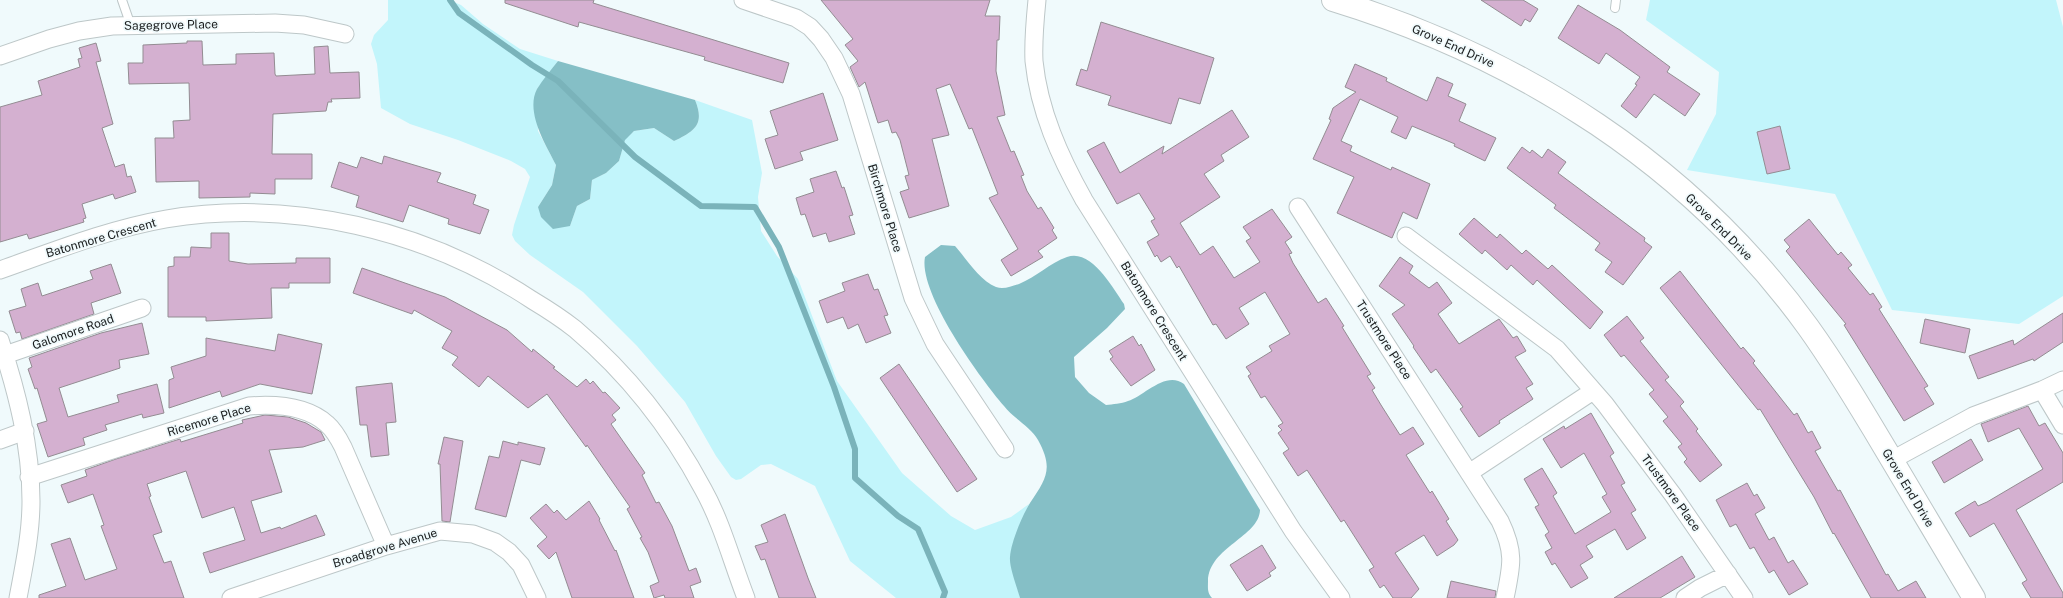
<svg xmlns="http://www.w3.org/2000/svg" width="2063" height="598" font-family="'Public Sans',sans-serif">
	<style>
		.green { fill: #c2f5fb }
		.forest { fill: #85bfc6 }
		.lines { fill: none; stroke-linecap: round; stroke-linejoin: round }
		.stream { stroke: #7ab3ba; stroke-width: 6 }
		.building { fill: #d4b0d0; stroke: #938c92 }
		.lane-casing { stroke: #bdc7c8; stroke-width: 10 }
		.street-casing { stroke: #bdc7c8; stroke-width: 19 }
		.secondary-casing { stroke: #bdc7c8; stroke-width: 24 }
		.lane { stroke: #fff; stroke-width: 8 }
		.street { stroke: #fff; stroke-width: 17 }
		.secondary { stroke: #fff; stroke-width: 22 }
		.labels { text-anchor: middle; stroke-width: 3.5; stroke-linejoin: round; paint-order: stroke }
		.street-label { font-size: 12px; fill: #191c1d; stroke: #f0fafc }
	</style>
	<rect width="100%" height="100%" fill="#f0fafc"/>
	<path class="green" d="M388,0H449L461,5L483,24L520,49L558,61L537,89L538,131L556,165L552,185L538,207L570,226L577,206L590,199L592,180L606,173L619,161L625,139L634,131L654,128L674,141C695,131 705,124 695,100L752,120L762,173L758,197L761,231L777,256L798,279L837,381L902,473L951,516L975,530L1011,517L1029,504L1018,530L1010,558L1020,598H896L850,561L815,486L771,464L761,465L741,479L736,480L731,477L716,456L685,402L637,346L583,292L530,255L515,241L512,235L514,225L530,177L525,169L511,161L458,140L410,124L381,108L377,64L371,44L374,35L388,20Z
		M1650,0H2056L2063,27V296L2019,324L1892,310L1835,194L1687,170L1716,114L1719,72L1646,20Z"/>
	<path class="forest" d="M558,61L695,100C705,124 695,131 674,141L654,128L634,131L625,140L619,161L606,173L592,180L590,199L577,206L570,226L553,229L541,217L538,207L552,185L556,165C546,145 525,112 537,89C543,79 551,70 558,61Z
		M941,245L955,246C966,258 979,280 996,287C1004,290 1011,286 1019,284C1036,277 1050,263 1067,257C1091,248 1113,288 1124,304L1125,309L1107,328L1074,357L1075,377L1089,393L1106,405C1113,404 1121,404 1128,401C1144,396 1166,370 1184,384L1260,510C1259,537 1209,547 1208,581C1208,588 1207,592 1212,598H1020C1017,587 1009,567 1010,557C1011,542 1022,516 1030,503C1046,479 1054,469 1038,440C1031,427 1013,418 1004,406C980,378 918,293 925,257Z"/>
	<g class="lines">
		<path class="stream" d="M450,0L459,13L532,65L558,81L635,157L701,206L755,207L779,247L834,387L855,449V478L898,516L918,529L945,592L943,598"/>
	</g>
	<path class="building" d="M505,0H594L593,3L789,63L783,83L704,60L705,57L579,22L578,27L505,3Z
		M821,0H990L985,16H1000L999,40H997L996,71L1005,115L997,117L1011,152L1014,151L1024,175L1021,176L1027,191L1038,209L1041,207L1054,228L1052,230L1057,238L1038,251L1043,257L1011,276L1001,260L1018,249L989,198L998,194L972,128L969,129L950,84L936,89L949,135L932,139L949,206L909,218L900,192L909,189L905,176L909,175L900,140L896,132L892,133L888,120L878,123L865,82L859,87L850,67L858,61L845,45L853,39Z
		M1481,0H1523L1538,9L1530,22L1525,19L1521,26Z
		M1578,5L1620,30L1670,67L1667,72L1700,94L1685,116L1654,94L1636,118L1621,106L1637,85L1635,84L1640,77L1606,53L1599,64L1558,38Z
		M1101,22L1214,58L1200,104L1179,98L1171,124L1108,105L1111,96L1076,85L1081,69L1087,71Z
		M187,41H202L203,65L236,64V54L274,53L275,74L276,76L315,74L314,47L328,46L330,73L359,72L360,98L331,99L332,102H328L326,111L273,114L272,154H312V179H275V194L250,193V197L199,198V181L156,182L155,138H174L173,121L190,120L189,83L129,84L128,63H143V45L187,43Z
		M96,43L101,61L96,62L113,124L102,128L115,167L124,164L127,177L131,176L136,192L115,199L113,194L82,204L86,218L83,219L84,222L29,239L27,234L0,242V107L42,95L38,81L80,67L78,59L82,58L79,48Z
		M1355,64L1387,78L1386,81L1427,101L1437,77L1453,84L1448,96L1466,104L1459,121L1496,138L1485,161L1454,146L1455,144L1412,126L1406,139L1391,132L1398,117L1360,99L1341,141L1352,146L1350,151L1391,170L1392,167L1430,184L1417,219L1403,212L1392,238L1337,213L1354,177L1313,159L1331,120L1329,119L1333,108L1356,92L1345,87Z
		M823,93L838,140L800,152L803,160L775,169L765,139L778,135L770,111Z
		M1232,110L1249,137L1221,155L1224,161L1204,174L1220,197L1180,223L1200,255L1213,246L1234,278L1260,262L1246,241L1251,238L1243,227L1272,209L1292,237L1285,242L1292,253L1289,254L1293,263L1318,303L1326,298L1344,326L1342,327L1371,374L1367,376L1375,388L1372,390L1381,405L1400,435L1413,427L1424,444L1406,455L1430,493L1432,491L1449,519L1446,521L1458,540L1454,545L1437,556L1424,535L1395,553L1419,589L1411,598H1393L1384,585L1380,588L1369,570L1374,567L1344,520L1341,522L1307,470L1298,476L1283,453L1289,449L1278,433L1282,430L1278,426L1283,423L1265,396L1261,398L1248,376L1251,374L1246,367L1272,351L1269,346L1290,334L1265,292L1239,308L1249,324L1226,339L1216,324L1213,325L1179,266L1177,268L1170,256L1161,262L1157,255L1155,257L1147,242L1159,235L1151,221L1155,219L1139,193L1117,204L1087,151L1104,142L1120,173L1164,146L1162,154Z
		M1780,126L1790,169L1767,174L1757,132Z
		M1522,147L1530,153L1532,150L1542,158L1548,149L1566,162L1558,173L1645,238L1644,241L1652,247L1623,285L1605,272L1612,262L1595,250L1600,243L1554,208L1556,205L1507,168Z
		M384,156L441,173L437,182L476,195L473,204L489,210L480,234L448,224L449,219L409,205L403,222L356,207L359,196L331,187L339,162L357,168L361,157L382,164Z
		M836,171L842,188L844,187L853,215L849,216L855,234L829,242L826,233L813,237L805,214L801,215L796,198L814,192L810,179Z
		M1474,218L1497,238L1500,234L1522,254L1526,250L1548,269L1552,265L1603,312L1590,329L1537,280L1533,285L1511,265L1507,270L1485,250L1482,254L1459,234Z
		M1809,219L1838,255L1841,252L1852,265L1848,268L1870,295L1873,293L1882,307L1879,309L1928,386L1924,388L1934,404L1904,421L1844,325L1846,324L1786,251L1790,247L1784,240Z
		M211,233H229V261L248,264L296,263V258H330V283H289V288H271L272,318L206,321V317H168V267L174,266V257H190L191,247L211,248Z
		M1400,257L1413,266L1409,273L1429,288L1437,282L1452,303L1438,314L1459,344L1499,319L1513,338L1517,336L1526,351L1515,357L1533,384L1526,388L1533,399L1499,421L1500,423L1479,437L1460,409L1463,407L1436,369L1431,373L1413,347L1414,346L1392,314L1405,305L1379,286Z
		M111,264L121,293L91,303L94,314L22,339L20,332L16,333L9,311L26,306L21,289L38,283L42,296L93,279L90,271Z
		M362,268L445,297L507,330L532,352L533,349L555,367L553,368L577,387L586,379L590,384L593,381L603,393L605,392L620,408L612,415L616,420L611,424L641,467L645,473L642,475L656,503L659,502L672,526L689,571L696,568L701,582L690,586L694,598H665L664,595L654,598L650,586L659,582L648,552L640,538L642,537L627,509L630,507L587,445L586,447L547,394L528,408L488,376L479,387L452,365L458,357L442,348L452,331L414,310L412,314L353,293Z
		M1680,271L1741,349L1743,347L1755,361L1753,363L1794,415L1797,413L1808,433L1812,431L1821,448L1815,451L1838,491L1840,490L1886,575L1888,574L1898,591L1916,581L1926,598H1871L1834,533L1833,534L1814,497L1760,409L1758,410L1660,288Z
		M868,274L874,290L878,289L888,315L884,316L891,333L866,343L858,324L848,329L843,317L827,323L819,301L845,291L842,283Z
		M2063,313V342L2034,361L2033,359L1978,379L1969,356L2013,340L2014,345Z
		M1627,316L1644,338L1640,341L1669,377L1665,380L1684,402L1680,406L1698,429L1696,431L1722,465L1700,482L1684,462L1687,459L1678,447L1682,444L1663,421L1668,417L1649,394L1654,390L1624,355L1621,357L1604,335Z
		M1925,319L1970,329L1965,353L1920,343Z
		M142,323L149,354L119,360L120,368L59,388L68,417L119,402L117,395L157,384L164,413L143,418L142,414L105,425L107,430L83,438L85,445L48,457L37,424L47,421L37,388L35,389L28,369L32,367L29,358L101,333Z
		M278,334L322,344L312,394L260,384L222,397L220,391L169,408V380L174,378L171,367L206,356V338L275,351Z
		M1133,336L1139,346L1141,344L1155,370L1131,386L1110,359L1113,357L1109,351Z
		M899,364L977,479L957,492L880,378Z
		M392,383L396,422L386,423L389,455L371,457L367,425H360L356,387Z
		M2028,406L2039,426L2045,423L2063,453V482L2016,510L2063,593V598H2031L2022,583L2027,580L1994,523L1970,537L1955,513L1975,501L1978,506L1987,502L2043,469L2019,428L1988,442L1981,424Z
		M1591,413L1614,453L1610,456L1625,483L1621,485L1636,510L1631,513L1646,538L1627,550L1615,529L1586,546L1593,557L1580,565L1588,578L1571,588L1555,563L1552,565L1545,552L1552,548L1545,535L1549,532L1535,507L1539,505L1524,479L1542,468L1557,493L1553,496L1575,534L1611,512L1602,497L1607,494L1584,453L1561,468L1543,439L1564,426L1565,429Z
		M265,415L288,417L306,423L321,432L325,440L303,447L269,450L282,492L251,501L261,533L280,527L281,529L316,515L325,535L210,573L203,553L245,540L234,507L202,518L186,471L147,484L151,496L149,497L162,532L153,535L164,563L171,561L184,598H39V595L66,586L51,544L70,538L85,580L117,569L101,526L104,525L93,494L68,503L61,485L87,476L85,470L116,459L180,439L181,442L243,423L242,420Z
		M444,437L463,441L450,522L442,521L440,464H438Z
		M1971,439L1983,460L1944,483L1932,462Z
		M503,441L518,445V442L545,448L540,465L521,460L506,517L475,509L489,456L499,458Z
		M1747,483L1754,496L1757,494L1765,508L1755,514L1769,540L1774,537L1788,563L1793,560L1808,584L1789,595L1774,570L1769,573L1754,547L1750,549L1736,524L1730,527L1716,500Z
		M589,501L600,519L599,520L615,551L616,550L634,598H572L556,552L549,559L537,546L547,537L530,518L546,504L554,513L557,510L566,520Z
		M785,514L808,578L816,598H779L765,559L761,560L755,546L768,542L761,525Z
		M1262,545L1276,568L1269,573L1271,576L1247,591L1230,565Z
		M1682,556L1695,577L1660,598H1614Z
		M1451,581L1496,591L1495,598H1447Z"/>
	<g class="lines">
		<g class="lane-casing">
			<path id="lane" d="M122,0L131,26
				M1615,8L1616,0"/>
		</g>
		<g class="street-casing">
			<path id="street" d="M743,0L796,18L810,27L821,39L834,58L851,94L913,298L935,344L1005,449
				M1037,0C1035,20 1033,41 1034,61C1039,111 1060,157 1084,200L1293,531L1341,598
				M0,56L49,39L79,31L112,26L275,23L304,25L345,34
				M1298,207L1500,521C1515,552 1512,565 1505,598
				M1406,236L1557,349L1605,404L1673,495L1744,598
				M0,270C54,251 109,229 166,219C292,198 426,230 532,300C547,309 561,318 575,329C627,373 671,429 703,489C722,523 732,562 746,598
				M0,340C17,392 31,446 31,501C31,534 24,566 18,598
				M5,355L142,308
				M2042,390L2063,425
				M0,440L25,431
				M1892,460L1973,416L2042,390L2063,380
				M1469,473L1593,391
				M29,477L249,406C274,404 307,406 327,424C334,430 339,439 343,447L386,546
				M231,598L386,546L440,531L473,534L495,542L509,552L521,565L537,598
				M1685,598L1700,588L1728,574"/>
		</g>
		<g class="secondary-casing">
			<path id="secondary" d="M1333,0C1522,58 1691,165 1808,327C1836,366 1861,408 1886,450C1915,499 1945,549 1974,598"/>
		</g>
		<use href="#lane" class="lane"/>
		<use href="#street" class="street"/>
		<use href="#secondary" class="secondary"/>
	</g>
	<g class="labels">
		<g class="street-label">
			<text transform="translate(171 25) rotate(-1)" y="4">Sagegrove Place</text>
			<text transform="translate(1453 46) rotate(24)" y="4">Grove End Drive</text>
			<text transform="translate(885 208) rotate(73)" y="4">Birchmore Place</text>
			<text transform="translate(1719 227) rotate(45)" y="4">Grove End Drive</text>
			<text transform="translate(101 238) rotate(-16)" y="4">Batonmore Crescent</text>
			<text transform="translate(1154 311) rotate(58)" y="4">Batonmore Crescent</text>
			<text transform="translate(73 332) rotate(-19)" y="4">Galomore Road</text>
			<text transform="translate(1384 340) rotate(57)" y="4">Trustmore Place</text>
			<text transform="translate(209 420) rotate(-17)" y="4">Ricemore Place</text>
			<text transform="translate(1908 488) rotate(59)" y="4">Grove End Drive</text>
			<text transform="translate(1671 493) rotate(54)" y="4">Trustmore Place</text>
			<text transform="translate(385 548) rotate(-17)" y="4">Broadgrove Avenue</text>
		</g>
	</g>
</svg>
